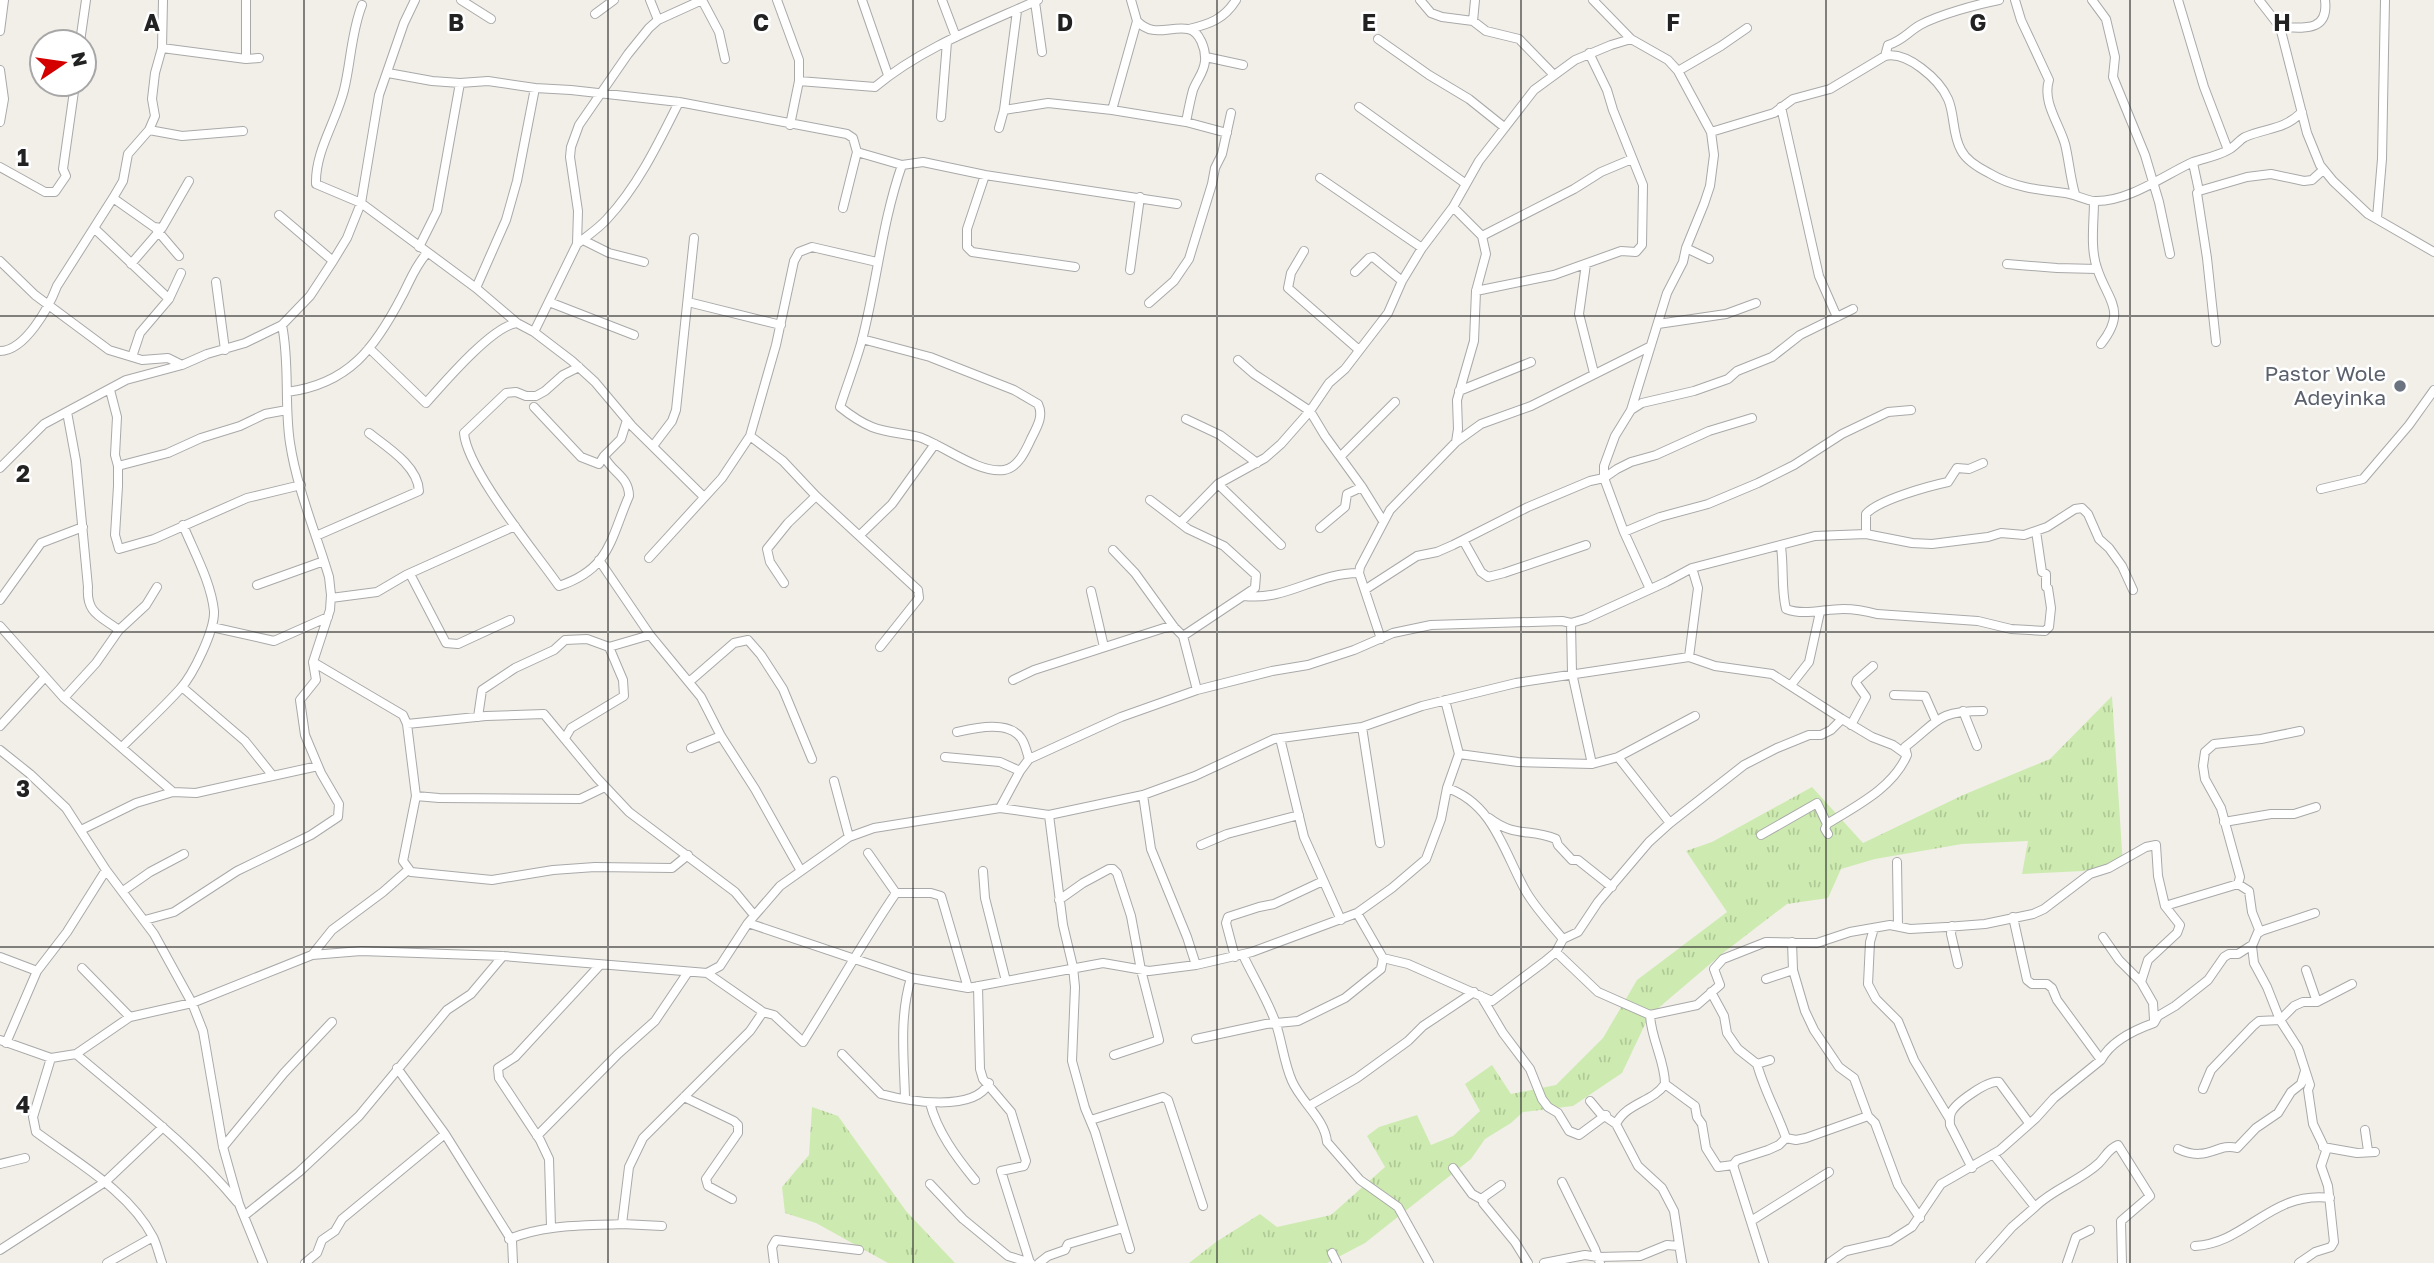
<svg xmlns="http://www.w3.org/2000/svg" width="2434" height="1263" font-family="'Golos Text',sans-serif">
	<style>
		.grass { fill: url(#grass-tufts) }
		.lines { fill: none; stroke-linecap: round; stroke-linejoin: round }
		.minor-casing { stroke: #a9a9a9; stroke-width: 10 }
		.minor { stroke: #fff; stroke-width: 8 }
		.grid { fill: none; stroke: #222; stroke-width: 2; stroke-opacity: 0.55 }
		.worship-dot { fill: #6b7280; stroke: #fff; stroke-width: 2.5 }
		.labels { text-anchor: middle; stroke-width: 5; stroke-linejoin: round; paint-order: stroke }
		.worship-label { font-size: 21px; fill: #5b616d; stroke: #fff; text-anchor: end }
		.grid-label { font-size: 23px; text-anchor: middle; font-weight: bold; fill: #222; stroke: #fff; stroke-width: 5; stroke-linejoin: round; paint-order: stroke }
	</style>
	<defs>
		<pattern id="grass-tufts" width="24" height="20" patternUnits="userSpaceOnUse" patternTransform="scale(1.75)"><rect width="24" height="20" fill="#cdebb0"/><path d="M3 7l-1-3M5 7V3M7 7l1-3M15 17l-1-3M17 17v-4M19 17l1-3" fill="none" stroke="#b0c997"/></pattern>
	</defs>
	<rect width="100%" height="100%" fill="#f2efe9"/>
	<path class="grass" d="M2112,696L2123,866L2083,871L2022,874L2028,841L1962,844L1875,859L1841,869L1828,898L1787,904L1723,953L1649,1016L1622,1073L1573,1106L1523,1112L1511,1123L1485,1139L1471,1159L1365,1243L1327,1263H1189L1216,1242L1260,1214L1277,1227L1331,1215L1385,1167L1367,1136L1379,1127L1417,1115L1431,1145L1453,1136L1480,1111L1465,1084L1492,1065L1511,1094L1556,1085L1603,1038L1637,980L1727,912L1686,851L1712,842L1812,787L1863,843L1963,795L2050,759Z
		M812,1107L838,1116L906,1211L955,1263H888L816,1223L785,1213L782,1187L809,1155Z"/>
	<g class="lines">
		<g class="minor-casing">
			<path id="minor" d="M246,0V59
				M461,0L491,19
				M650,0L658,20
				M702,0L719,32L725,59
				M777,0L799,60V81L790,125
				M862,0L888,75
				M942,0L956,37
				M1420,0L1431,13L1442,17L1473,21L1486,31L1519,39L1554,75
				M1593,0L1631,39L1668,60L1678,71L1711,132L1714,155L1710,186L1704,204L1686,248L1683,262L1667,293L1631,410L1615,436L1604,466V478L1624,532L1650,589
				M2015,0L2021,20L2049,80C2042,102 2059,123 2065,144C2069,160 2070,177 2075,194
				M2092,0L2106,19L2115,57L2113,77L2145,155L2159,202L2170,254
				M2178,0L2204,87L2228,150
				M2259,0L2280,27L2307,133L2320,165L2333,181L2368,214L2434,252
				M1035,2L1042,52
				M362,5C351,33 351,62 344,90C336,122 315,151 316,184L361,203L476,288L517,323L534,332L572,361L595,382L632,426L703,496
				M595,14L614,0
				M1137,21C1153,38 1169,26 1188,29C1200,31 1206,50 1205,61C1204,73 1197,79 1193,90C1190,101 1188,112 1186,122
				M1473,21L1475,0
				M2280,27C2304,28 2329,32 2325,0
				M1189,29C1210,24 1224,19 1236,0
				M0,31L4,0
				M1378,39L1429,75L1469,99L1504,127
				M80,42L86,0
				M162,48L246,59L259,58
				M1885,56L1888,45C1902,41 1908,32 1920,25C1938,15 1978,4 1999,0
				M1206,57L1243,65
				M0,70L4,99L0,122
				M1678,71L1721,46L1747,28
				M388,73L432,81L460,83L488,81L535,88L571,90L679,102L847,134L853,138L857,152L843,208
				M799,81L875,87C921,48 983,25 1038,0
				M1359,107L1466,184
				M1781,107L1819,276L1837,317
				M1004,110L1048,103L1112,110L1186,122L1227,133
				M1112,110L1137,21L1131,0
				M941,117L947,42
				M999,128L1004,110L1017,11
				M149,130L182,136L243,131
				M1711,132L1774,113L1793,99L1830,89L1885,56C1907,51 1939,79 1948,99C1955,115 1952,134 1961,150C1966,160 1979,168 1989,173C2012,187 2038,190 2065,193C2075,194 2086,201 2095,201C2129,202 2164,175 2193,162C2205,158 2218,156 2228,150C2235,147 2239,140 2245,137C2268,127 2282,131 2302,112
				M857,152L902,165
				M2193,163L2199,191L2197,193L2207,258L2216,342
				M0,167L45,192H55L66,176L63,169L75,84
				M985,175L967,229V247L972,252L1075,267
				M1320,178L1422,248
				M2199,191L2247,177L2271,174L2304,181L2312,180L2323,170
				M113,198L154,227L162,228L189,181
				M2094,201C2094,222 2090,248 2097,268C2107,300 2128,310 2101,344
				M1453,207L1482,236L1486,254L1476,291L1474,341L1457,400L1458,429L1456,442
				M279,215L333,261
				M2377,218L2382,159L2385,0
				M94,228L169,299
				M156,229L179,256
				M1482,236L1574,189L1601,172L1632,159
				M583,240L609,253L644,262
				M577,244C587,236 598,229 607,219C638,186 659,142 679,102
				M419,247L437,211L460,83
				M1686,248L1709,259
				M1304,251L1291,273L1288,288L1359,350
				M0,261L35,295L109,350L142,360L168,358L182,365L207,354L245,343L282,325L310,296L333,261L347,238L361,203L379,95L404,23L415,0
				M131,264L162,228
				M1586,264L1579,314L1594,373
				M2007,264L2057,268L2097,269
				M1130,270L1140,197
				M1355,272L1369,258L1373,257L1402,281
				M216,282L225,350
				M476,288L506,220L517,181L535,88
				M1476,291L1554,275L1621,251L1636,252L1642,245L1643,185L1613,110L1607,90L1589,53
				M549,302L634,335
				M688,302L781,325
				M1149,303L1174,281L1189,259L1212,184L1215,168L1222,154L1231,113
				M1658,324L1726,314L1756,303
				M534,332L577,244L578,211L570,157L571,147L579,125L628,54L649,28L658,20L702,0
				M862,339L930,357L1014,390L1038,404C1044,416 1037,427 1031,439C1026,450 1018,468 1004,470C979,474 943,445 919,437C904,433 887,433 872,427C860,422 850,415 840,407C847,385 856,362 862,340C877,282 882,222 902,165L923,162L985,175L1177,204
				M369,348L426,403C443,384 492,326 517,323
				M0,351C25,351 49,307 57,286L113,198L123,181L128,154L149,130L155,116L152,99L155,73L162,48L163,0
				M132,357L140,333L169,299L181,273
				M1238,360L1254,374L1310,411L1325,436L1362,487L1383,521
				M579,367L563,375L545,391L536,396H526L516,392L506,393L464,433C467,470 536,553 559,586C610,569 610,540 629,496C629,476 611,472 604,456L621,439L627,420
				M110,390L117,417L115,455L118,466V486L115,535L119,549L154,539L247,498L301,485
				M1459,391L1531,362
				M287,392C349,384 375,348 402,296C410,281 415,266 427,253
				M534,407L581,457L599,464L604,456
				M1631,410L1642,403L1694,391L1728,379L1737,371L1772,357L1800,335L1853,309
				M67,412L76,461L88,587C86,613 100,616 119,630
				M1186,419L1220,435L1257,463
				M750,436L783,461L816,496L918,590L919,598L880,647
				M653,446L672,421L676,410L694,238
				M1341,456L1395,402
				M118,466L168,453L201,438L240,426L265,414L287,410
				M0,468L44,424L126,380L182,365
				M1218,484L1281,545
				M2321,489L2363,479L2409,425L2434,390
				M1150,500L1188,529L1224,546L1256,575L1255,588L1183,636
				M1180,523L1218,484L1265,458L1281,444L1310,411L1329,383L1345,369L1388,313L1402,281L1422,248L1453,207L1479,161L1534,90L1575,60L1611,45L1631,39
				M1320,528L1345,507L1347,494L1362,487
				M1624,532L1660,517L1708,504L1758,483L1794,465L1842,434L1888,412L1911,410
				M1866,534V514C1878,500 1929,486 1948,482L1957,468L1969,469L1983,463
				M860,535L892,504L935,444
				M316,536L419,491C418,466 387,447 369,433
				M1463,540L1481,572L1488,577L1504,573L1586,545
				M1781,547C1784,568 1781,589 1786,609C1804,616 1824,609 1843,609C1854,609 1866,611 1877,614L1978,621L2011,629L2045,631L2049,627L2051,608L2048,588L2046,587V574L2042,572L2036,531
				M1113,550L1135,573L1174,627L1183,636L1197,690
				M649,558L722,478L750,436L776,345L794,261L799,252L812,247L877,262
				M599,560L650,635L701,697L721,736L755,789L801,871
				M410,574L446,643L458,644L510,620
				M784,583L770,562L767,549L788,523L816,496
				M257,585L324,561
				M1366,589L1417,556L1437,552L1453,545L1528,507L1590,481L1604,478L1617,469L1631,462L1656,455L1709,431L1752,418
				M1091,591L1104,647
				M1244,596C1287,601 1315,573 1359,573
				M331,598L377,592L406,575L515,526
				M0,600L41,543L83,527
				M1571,623L1572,673L1592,764
				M0,626L64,698L173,792
				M212,627L274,641L328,617
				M1381,639L1359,573L1360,567L1390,510L1456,442L1481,424L1531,406L1649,347
				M1689,657L1698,588L1692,568
				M313,662L403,715L407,724L416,796
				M1013,680L1034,670L1164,628L1174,627
				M689,682L734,643L748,640L761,655L783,689L812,759
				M1791,685L1809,662L1820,612
				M182,687L245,741L273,776
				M1894,695L1925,696L1936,721
				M64,698L96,663L119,630L146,605L157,587
				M1963,711L1977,746
				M478,717L482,690L515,668L554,650L565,640L587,639L609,647L650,635
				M407,724L486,716L544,714L597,778L629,812L735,892L754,915
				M1851,725L1866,697L1856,683L1857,680L1873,666
				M0,726L45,677
				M1362,727L1380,843
				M957,732C975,728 1008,720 1021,738C1025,743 1027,753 1029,759
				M565,738L571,728L624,696L623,680L609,647
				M1280,738L1304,837L1341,920
				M122,747C141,728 162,709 180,689C193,675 215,630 214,611C211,582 194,552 183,525
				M691,748L721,736
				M0,750L30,774L66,808L106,870L154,934L192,1003L203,1031L223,1147L239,1204L263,1263
				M1459,754L1518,762L1592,764L1618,757L1695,716
				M945,757L1000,762L1020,771
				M1618,757L1670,823
				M834,781L849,837
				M605,787L580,799L439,798L416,796L403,861L411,872L492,880L553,870L595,867L672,868L688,855
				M1447,788C1492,803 1503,849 1524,888C1534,907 1550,923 1563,939
				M1143,795L1151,849L1187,937L1196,965
				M1000,808L1049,815L1143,795L1195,776L1274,739L1362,727L1422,706L1516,683L1689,657L1715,666L1772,674L1842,719L1872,737L1893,745L1907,755L1905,747C1939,721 1936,711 1983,711
				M1049,815L1063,925L1073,967L1075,987L1072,1061L1085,1108L1095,1132L1130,1249
				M1489,818C1515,838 1529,828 1556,839L1558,845L1572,860H1578L1612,887
				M2224,822L2271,814H2294L2316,807
				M1827,824C1856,806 1893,788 1907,755
				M81,830L136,803L173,792L196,793L318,766
				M1761,835L1817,803L1827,824L1825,829L1828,834
				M1201,845L1227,834L1299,815
				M868,853L896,893H931L941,896L968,988
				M1897,862L1898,926
				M983,871L985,898L1006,981
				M2238,884L2240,877L2221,808L2205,779L2203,766L2205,752L2214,744L2261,739L2300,731
				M123,891L150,872L184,854
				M1059,900L1083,883L1109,869H1113L1117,873L1131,916L1141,970L1159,1040L1114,1055
				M2165,906L2238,884L2249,891L2252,912L2260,932
				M2013,917L2027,980L2032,984H2047L2052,988L2057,1000L2101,1060
				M145,920L174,912L237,871L311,835L338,817L339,804L321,773L305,735L300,700L316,680L313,662L330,610L331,595L329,577C316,533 297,489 290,443C284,404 290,364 282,325
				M748,923L911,978L968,988L1103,963L1149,971L1196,965L1252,952L1357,913L1392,888L1426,859L1441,819L1447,788L1459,754L1445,700
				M1952,926L1951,934L1958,964
				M1874,928L1870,942L1868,984L1876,999L1898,1021L1914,1060L1949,1118
				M2103,937L2119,960L2141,982L2153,1003L2154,1020
				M1792,942L1793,970L1805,1011L1814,1030L1839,1067L1854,1078L1868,1116
				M1556,952L1598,992L1650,1015
				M312,955L332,930L383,892L408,870
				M1243,955C1253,977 1268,1000 1276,1024C1282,1042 1284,1063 1292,1081C1301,1102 1325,1119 1327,1142L1360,1180L1398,1207L1429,1263
				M0,957L37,971
				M1235,957L1226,923L1228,917L1259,907L1274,904L1323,881
				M1383,958L1408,964L1492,1001L1544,962L1556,952L1563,939L1578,932L1598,902L1649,842L1670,823L1744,765L1777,748L1809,735H1821L1831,730L1842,719
				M82,968L130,1017
				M2306,970L2317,1002
				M707,973L763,1012L774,1015L803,1042C835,992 863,941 896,893
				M1766,979L1793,970
				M978,986L980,1069L983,1079L1011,1112L1026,1161L1024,1166L1001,1171L1030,1263
				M1711,992L1724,1016L1727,1033L1738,1049L1757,1064L1770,1060
				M1481,996L1503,1033L1530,1069L1542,1099L1548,1107L1558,1113L1569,1131L1579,1135L1606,1115
				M1196,1039L1266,1024L1298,1021L1345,998L1381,969L1383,958L1357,913
				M0,1040L51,1058L76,1054L130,1017L192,1003L312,955L361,951L503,956L707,973L720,966L748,923L780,886L849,837L874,828L1000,808L1020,771L1029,759L1121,717L1197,690L1272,671L1308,665L1354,650L1393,633L1431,625L1562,621L1571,623L1585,619L1666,582L1692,568L1815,536L1866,534L1912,543L1932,544L1988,537L2001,533L2024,535L2047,527L2075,509L2082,508L2088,514L2099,539L2109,548L2122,566L2133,590
				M6,1043L37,971L67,932L106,870
				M76,1054C131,1101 191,1146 237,1202
				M842,1054L881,1094C907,1101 974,1113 989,1083
				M51,1058L33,1117L36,1132C76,1162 129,1191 153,1237C157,1245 159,1255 162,1263
				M1757,1064C1764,1090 1777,1112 1786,1138L1779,1145L1768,1150L1737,1160L1733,1165L1764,1263
				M397,1068L445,1134L512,1241L513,1263
				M1665,1084L1695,1106L1697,1117L1702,1124L1706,1148L1718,1167L1733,1165
				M2203,1089L2211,1070L2253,1026L2259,1021L2280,1020L2294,1006L2303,1002H2317L2352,984
				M684,1097L734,1121L738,1125V1133L706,1179L708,1186L732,1199
				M905,1098C904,1058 899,1017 911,978
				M1590,1101L1600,1113L1616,1124
				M930,1103C937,1131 956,1157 975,1180
				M1309,1106L1357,1078L1408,1041L1423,1026L1474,992
				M1091,1120L1163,1097L1168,1100L1203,1206
				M2365,1130L2368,1151
				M537,1136L618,1054L655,1021L688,972
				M1786,1138L1796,1140L1806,1138L1868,1116L1875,1123L1898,1185L1920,1218
				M223,1147L284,1073L332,1022
				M2323,1147L2357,1153L2375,1152
				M2178,1149C2208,1163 2217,1142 2237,1148L2256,1128L2278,1113L2291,1092L2301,1084L2305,1071
				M0,1164L25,1158
				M1453,1168L1472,1194L1483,1200
				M1972,1168L1950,1125C1950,1121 1949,1118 1951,1113C1955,1103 1988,1080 1999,1082L2029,1123
				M1562,1182L1595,1249L1600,1263
				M930,1184L963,1219L1008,1256L1031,1263
				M1501,1185L1484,1197L1483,1203L1515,1242L1528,1263
				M2035,1207C2053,1189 2080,1181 2099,1163C2106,1156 2108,1149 2118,1145L2150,1196L2121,1221L2122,1263
				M244,1216L299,1172L359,1116L447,1010L471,994L503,956
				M1751,1221L1829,1172
				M622,1224L662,1226
				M551,1227L549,1159L540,1140L499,1078L498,1068L515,1057L600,965
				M509,1239C546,1224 583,1226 622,1224L629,1167L643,1138L750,1031L763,1012
				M2195,1246C2247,1243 2270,1191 2330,1198
				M0,1250L105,1182L163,1127
				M1332,1253L1337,1263
				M107,1263L153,1237
				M305,1263L317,1253L322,1240L335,1231L342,1219L445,1134
				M774,1263L772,1247L776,1240L859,1250
				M1039,1263L1048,1256L1065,1250L1068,1244L1123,1228
				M1544,1263L1585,1255L1598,1257L1640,1256L1667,1245L1679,1246
				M1682,1263L1674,1211L1662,1188L1638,1166L1616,1124C1626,1103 1653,1102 1665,1084C1665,1061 1651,1039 1650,1015L1697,1005L1720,985L1714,969L1723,959L1766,942L1817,943L1850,932L1890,925L1910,929L1946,927L1985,924L2033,914L2044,909L2090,874L2109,868L2146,847L2156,845L2158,876L2165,906L2180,925L2177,933L2148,960L2141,982
				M1829,1263L1846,1251L1890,1241L1912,1227L1941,1184L2000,1150L2036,1118L2054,1098L2101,1060C2111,1041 2134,1030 2154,1023L2158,1016L2175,1006L2208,980L2224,957L2229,954H2238L2252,945
				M1980,1263L2012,1227L2035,1207L1993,1154
				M2067,1263L2076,1237L2090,1230
				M2299,1263L2315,1252L2331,1247L2334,1242L2328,1186L2321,1166L2326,1151L2313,1124L2308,1090L2310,1085L2298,1048L2280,1020L2267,987L2254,963L2252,946L2258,932L2315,913"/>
		</g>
		<use href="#minor" class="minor"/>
	</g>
	<path class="grid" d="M304,0V1263M608,0V1263M913,0V1263M1217,0V1263M1521,0V1263M1826,0V1263M2130,0V1263M0,316H2434M0,632H2434M0,947H2434"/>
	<circle class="worship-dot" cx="2400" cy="386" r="7"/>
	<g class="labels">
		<g class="worship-label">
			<text x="2386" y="381">Pastor Wole<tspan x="2386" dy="24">Adeyinka</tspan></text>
		</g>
	</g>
	<g class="grid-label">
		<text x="152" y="31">A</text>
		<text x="456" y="31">B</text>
		<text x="761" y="31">C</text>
		<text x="1065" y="31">D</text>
		<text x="1369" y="31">E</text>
		<text x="1673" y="31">F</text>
		<text x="1978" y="31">G</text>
		<text x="2282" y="31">H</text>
		<text x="23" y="166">1</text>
		<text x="23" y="482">2</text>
		<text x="23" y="797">3</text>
		<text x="23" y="1113">4</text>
	</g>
	<g transform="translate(63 63) rotate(77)"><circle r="33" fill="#ffffff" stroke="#a7a7a7" stroke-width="2"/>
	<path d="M0-5L12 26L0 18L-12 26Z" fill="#d40000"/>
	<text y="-10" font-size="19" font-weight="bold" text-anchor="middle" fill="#222222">N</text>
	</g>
</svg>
